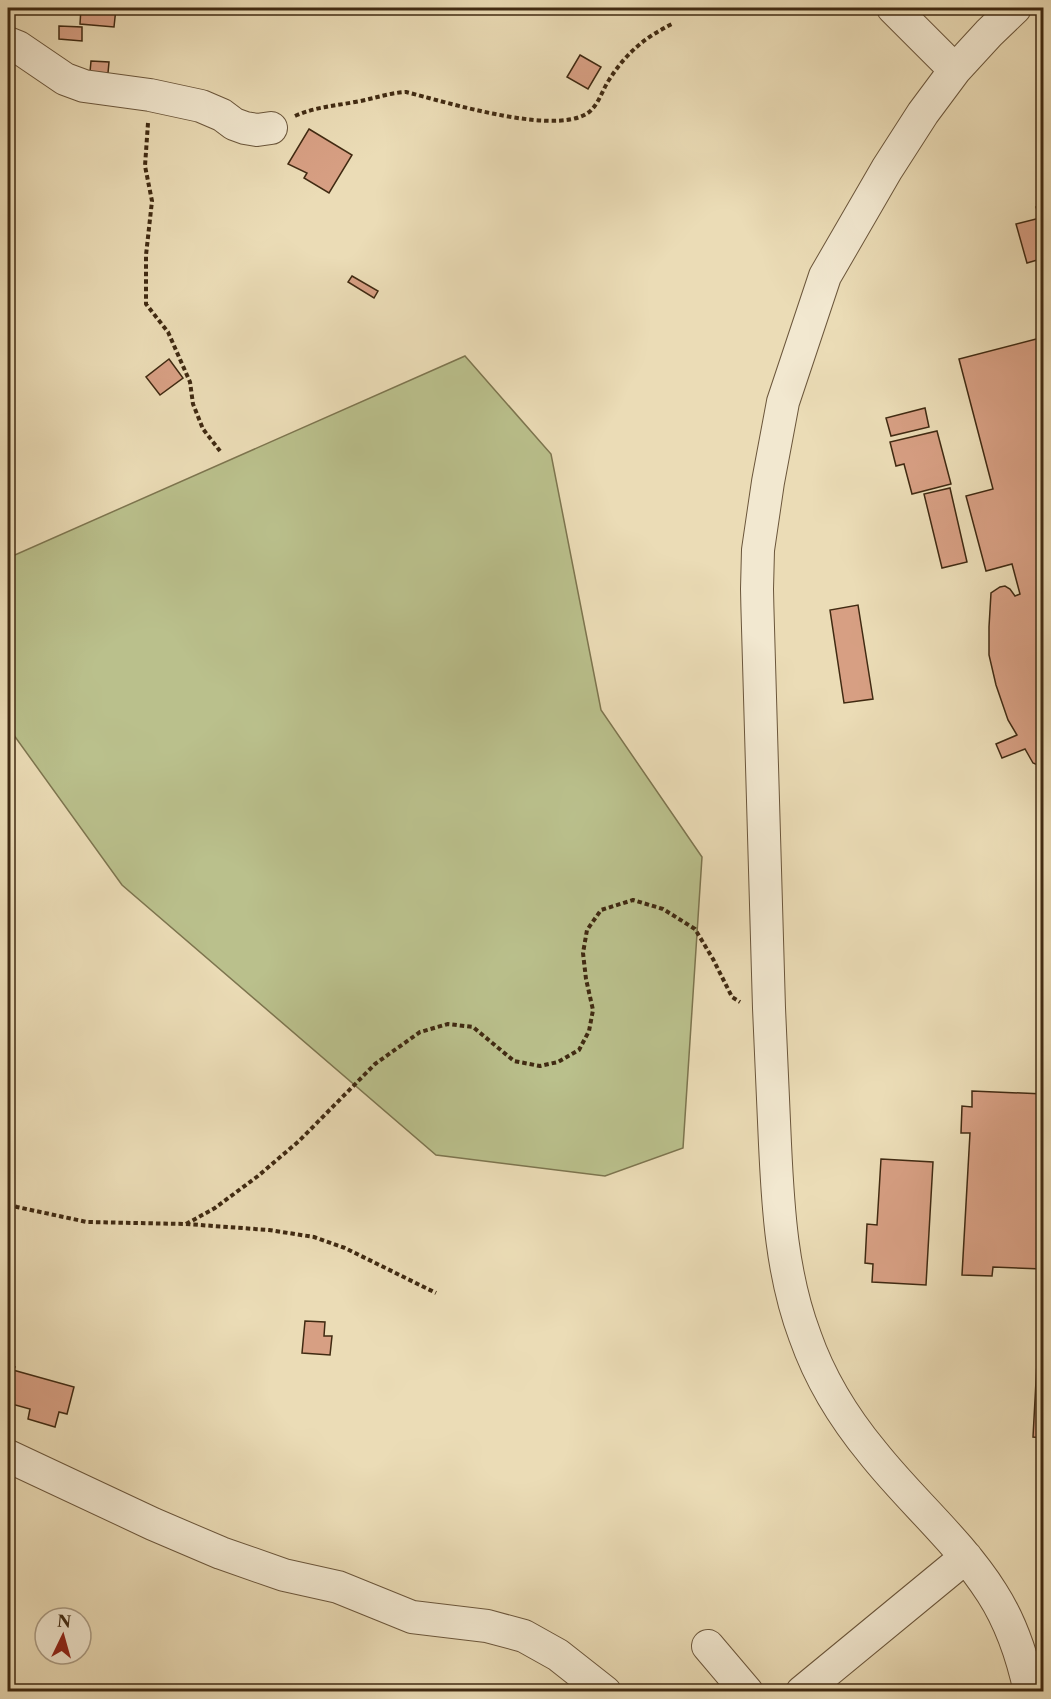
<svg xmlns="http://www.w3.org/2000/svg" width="1051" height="1699" font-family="'Libre Caslon Text',serif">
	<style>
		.green { fill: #bac08c; stroke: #7d754f; stroke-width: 1.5 }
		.building { fill: #d79f83; stroke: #402a12; stroke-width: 1.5 }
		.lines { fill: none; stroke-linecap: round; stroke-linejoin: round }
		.minor-casing { stroke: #6b563b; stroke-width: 34 }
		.path { stroke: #402a12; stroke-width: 4; stroke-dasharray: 4.5 3; stroke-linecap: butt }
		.minor { stroke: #f2e8d0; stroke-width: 32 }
	</style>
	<rect width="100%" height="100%" fill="#ebdcb6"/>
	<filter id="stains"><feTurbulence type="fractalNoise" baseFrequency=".00333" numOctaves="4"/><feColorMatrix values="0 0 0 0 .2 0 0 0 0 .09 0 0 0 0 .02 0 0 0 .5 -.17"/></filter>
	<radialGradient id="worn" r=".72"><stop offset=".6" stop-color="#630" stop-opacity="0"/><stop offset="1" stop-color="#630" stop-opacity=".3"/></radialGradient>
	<path class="green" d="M465,356L551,454L601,710L702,857L683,1148L605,1176L436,1155L122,885L8,727V558Z"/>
	<path class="building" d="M81,8H116L114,27L80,24Z
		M59,26L82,27V41L59,39Z
		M580,55L601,67L588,89L567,77Z
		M91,61L109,62L108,73L90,72Z
		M309,129L352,155L329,193L304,178L307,173L288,164Z
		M1044,205V258L1027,263L1016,224L1040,218L1036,207Z
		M352,276L378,291L374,298L348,282Z
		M1044,337V765L1040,766L1033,763L1025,749L1002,758L996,744L1017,735L1008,720L996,685L989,655V627L991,593L1000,587L1005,586L1010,589L1015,596L1020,594L1012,564L986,571L966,496L993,489L959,359Z
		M169,359L183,378L160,395L146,377Z
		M925,408L929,427L891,436L886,418Z
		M937,431L951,484L912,494L904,464L896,466L890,442Z
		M950,488L967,562L942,568L924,494Z
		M858,605L873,699L844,703L830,610Z
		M972,1091L1044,1094V1438L1033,1437L1042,1269L993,1267L992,1276L962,1275L970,1133H961L962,1106L972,1107Z
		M881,1159L933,1162L926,1285L872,1282L873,1264L865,1263L867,1224L877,1225Z
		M305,1321L325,1322L324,1336H332L330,1355L302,1353Z
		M8,1365L15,1367L13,1370L74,1387L67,1414L59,1412L55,1427L28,1419L30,1409L8,1403L11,1385L8,1384Z"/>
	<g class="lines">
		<g class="minor-casing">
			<path id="minor" d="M893,8L955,70
				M1015,8L989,33L955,70L923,113L887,169L825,276L783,402L768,482L758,550L757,589C760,729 765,869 769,1008C771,1054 773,1099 775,1144C778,1209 782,1275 805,1336C820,1379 844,1418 873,1453C911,1501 959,1541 992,1593C1010,1621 1023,1659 1030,1692
				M8,43L18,47L65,79L84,86L150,95L201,106L222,115L234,124L245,128L257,130L271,128
				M8,1456L153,1524L221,1553L284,1575L338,1587L412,1617L487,1626L524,1636L558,1655L605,1692
				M708,1646L747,1692
				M802,1692L966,1557"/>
		</g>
		<path class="path" d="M295,116C315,107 334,106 355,102C373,99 388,93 406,92C443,101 568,141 593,108C600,100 603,89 609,80C626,53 645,37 674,23
			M148,123L145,166L152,201L146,255V304L168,332L190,382L193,404L203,429L220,451
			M8,1204L17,1207L87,1222L186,1224L269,1230L314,1237L345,1248L436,1293
			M186,1224L215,1208L258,1176L299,1141L375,1064L420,1032L448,1024L473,1027L514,1061L540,1066L558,1062L579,1050L589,1031L593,1010L586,979L583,953L587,930L601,910L633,900L663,909L695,929L713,959L732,997L740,1002"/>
		<use href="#minor" class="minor"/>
	</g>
	<rect width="1051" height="1699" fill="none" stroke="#ebdcb6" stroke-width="30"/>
	<rect x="9" y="9" width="1033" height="1681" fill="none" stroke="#402a12" stroke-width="3"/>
	<rect x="15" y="15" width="1021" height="1669" fill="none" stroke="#402a12" stroke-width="1.5"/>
	<g transform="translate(63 1636) rotate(5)"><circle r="28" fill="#f2e8d0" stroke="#ab9c84" stroke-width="1.5"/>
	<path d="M0-4.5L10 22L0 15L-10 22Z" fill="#8f2418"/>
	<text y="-9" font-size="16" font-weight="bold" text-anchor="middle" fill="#402a12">N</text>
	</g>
	<rect width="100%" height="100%" filter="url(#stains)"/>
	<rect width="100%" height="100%" fill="url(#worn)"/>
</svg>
